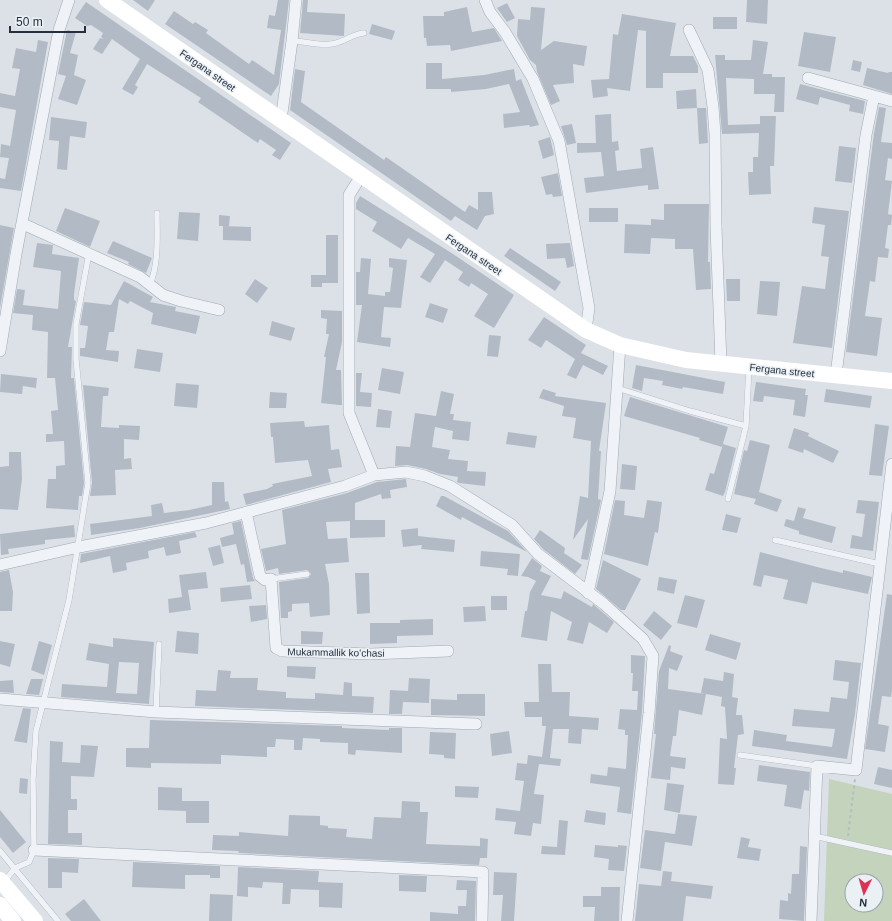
<svg xmlns="http://www.w3.org/2000/svg" width="892" height="921" font-family="Arial,sans-serif">
	<style>
		.green { fill: #c3d3bc; fill-rule: evenodd }
		.building { fill: #b2bbc5; fill-rule: evenodd }
		.lines { fill: none; stroke-linecap: round; stroke-linejoin: round }
		.lane-casing { stroke: #a1a8b2; stroke-width: 6 }
		.street-casing { stroke: #a1a8b2; stroke-width: 12 }
		.path { stroke: #b6bcc3; stroke-width: 2; stroke-dasharray: 3 3; stroke-linecap: butt }
		.lane { stroke: #eff2f6; stroke-width: 5.5 }
		.street { stroke: #eff2f6; stroke-width: 11 }
		.secondary { stroke: #fff; stroke-width: 16 }
		.labels { text-anchor: middle; stroke-width: 3; stroke-linejoin: round; paint-order: stroke }
		.street-label { font-size: 10px; fill: #24303f; stroke: #ebf0f5 }
	</style>
	<rect width="100%" height="100%" fill="#dce1e8"/>
	<path class="green" d="M829,779L892,794V921H824ZM852,881H876V905H852Z"/>
	<path class="building" d="M133,0H155L148,11Z
		M278,0H289L279,84L271,96L165,24L174,11L193,24L195,22L208,30L206,33L249,64L252,60L274,75L281,30L267,28L269,15L275,16Z
		M303,0H308L307,12L345,14L344,36L300,33Z
		M747,0H768L767,24L746,22Z
		M86,2L291,143L280,160L272,155L276,150L260,139L258,143L198,102L201,98L147,64L135,85L138,87L133,95L122,89L140,59L112,39L102,54L93,49L100,38L104,39L101,37L103,33L91,25L87,26L75,18Z
		M507,3L515,18L507,22L497,8Z
		M467,7L472,32L494,28L502,41L451,51L450,45L427,46L426,38H424L423,16H444V12Z
		M531,7L545,8L541,50L554,41L587,46L584,66L573,64L574,83L553,85L560,101L551,105L537,72L536,65L530,60L517,36L518,19L530,20Z
		M622,14L676,23L670,56H693L698,66V73H663V88H646V31L638,30L630,91L607,88L608,96L593,98L591,80L609,79L613,34L618,35Z
		M713,17H737V29H713Z
		M372,24L395,31L392,40L369,34Z
		M67,30L76,32L70,53L78,55L74,75L86,80L77,105L58,99L66,76L58,74Z
		M804,32L836,37L830,72L798,66Z
		M38,40L48,42L21,191L0,188V178L5,179L9,158L0,157L1,144L10,146L16,110L0,107V93L15,96L20,69L12,68L16,48L36,52Z
		M753,40L768,42L763,74H772V77H785L784,112H774L775,94H754V79L726,78L728,125L760,124V116H776L774,166H770L771,194L749,195L748,172H753V157H758L759,133L722,134L715,55H725V60H751Z
		M853,60L862,62L860,72L851,70Z
		M426,63H442V79L484,75L514,69L516,81L521,79L539,125L530,127L529,125L504,128L503,114L520,112L509,84L486,89L451,92V89H426Z
		M867,68L888,73L889,72H892V94L863,85Z
		M295,69L305,71L301,102L384,160L386,157L465,212L469,205L478,210V192H492L494,214L485,216L477,230L455,216L451,221L290,110Z
		M800,84L865,101L863,114L849,111L850,105L820,97L818,105L796,99Z
		M696,89L697,108L677,109L676,91Z
		M879,107L886,108L881,142L892,143V159L888,158L885,180L892,181L888,214L892,215V217L891,225H888L885,248L889,249L888,258L878,257L875,282L870,281L865,316L882,318L877,356L846,352L874,133Z
		M697,108H706L708,143L699,144Z
		M611,114L612,142L618,141L619,150L615,151L617,171L642,168L640,149L653,147L659,189L648,190V185L586,193L584,178L604,176L601,152L577,153V143H596L595,115Z
		M51,117L87,122L85,138L70,136L67,170L57,169L59,141L49,140Z
		M572,124L576,143L567,145L561,126Z
		M550,137L554,155L543,159L538,141Z
		M839,146L856,148L852,183L835,181Z
		M558,173L562,196L553,197L552,194L546,195L541,177Z
		M360,196L450,252L514,295L494,328L474,316L488,294L471,283L469,287L458,280L463,272L445,260L430,283L420,277L435,254L408,238L401,249L372,231L377,222L356,209V203Z
		M664,204H709L708,262H710L711,289L696,290L693,249H675V239L651,238L650,254L624,253L625,224L651,225V219L664,220Z
		M814,207L849,211L832,348L793,343L802,286L825,289L829,257L821,256L825,225L812,223Z
		M65,208L100,221L90,247L56,231Z
		M589,208H618V222H589Z
		M179,212L200,213L198,241L177,239Z
		M219,215L230,216L229,226H219Z
		M0,225L14,228L0,308Z
		M223,226L251,227V241L223,240Z
		M326,235H338V283H322V287H311V275H326Z
		M113,241L152,258L146,273L128,264L129,262L107,253Z
		M37,243L53,245L52,254L79,258L74,294V300L76,301L68,347H72L71,378H74L84,483L82,496H79L78,510L46,508L48,479H56V466L65,465L64,441L46,442V434H53L51,411L58,410L55,378H47L48,332L32,330L33,315L13,313L17,289L25,290L23,305L58,309L61,271L33,267Z
		M570,243L574,266L567,268L565,258L547,259L546,244Z
		M510,248L561,282L555,291L504,256Z
		M361,258L371,259L368,294L385,296V292H390L393,268L389,267V258L407,260L401,308L384,307L381,337L391,338L390,347L357,342L362,305H356V272H360Z
		M255,279L268,288L257,303L245,294Z
		M726,279H740V301H727Z
		M124,281L153,297L150,302L176,307L175,311L200,316L196,334L151,324L153,313L130,301L128,304L119,299L114,332H109L106,350L119,351L118,362L80,356V348H85L88,326L80,325L84,302L111,305Z
		M760,281L780,282L777,316L757,314Z
		M430,303L448,309L443,323L425,317Z
		M321,310L342,311V342L336,370H341L342,405H339L321,403L326,357H324L329,334H326L327,319L321,318Z
		M544,317L586,345L581,353L608,366L603,375L583,365L576,379L567,375L575,359L546,340L541,348L528,340Z
		M272,321L295,328L291,341L269,335Z
		M489,335L501,336L498,357L487,356Z
		M137,349L163,353L160,372L134,368Z
		M636,365L725,382L723,394L683,387L682,389L662,385L663,381L644,378L642,391L632,388Z
		M382,368L404,372L400,394L378,390Z
		M356,373H362L360,392L372,393L371,407L356,406Z
		M1,374L37,378L36,388L23,386L22,394L0,392Z
		M756,382L806,389L805,395H808L805,417L793,415L795,400L764,396L763,402L753,401Z
		M176,383L199,385L197,408L174,406Z
		M83,385L109,388L108,396H103L101,427L119,428V425L140,426L139,440L124,439V459L131,458L132,469L115,470L116,495L90,496L92,483Z
		M543,389L556,393L555,396L606,403L599,451H601L598,499L601,500L588,560L581,559L588,519L573,540L580,496L588,498L591,441L573,438L576,418L562,416L564,406L539,398Z
		M826,389L872,396L870,408L824,402Z
		M441,391L454,394L450,414H454L453,420L471,422L469,441L452,439L453,431L435,427L432,447L450,450L448,459L468,461L467,471L486,472L485,486L459,483L457,482L458,477L440,474L426,469L407,465L395,466L396,446L410,447L415,413L436,416Z
		M270,392L287,393L286,408H269Z
		M630,397L728,427L722,447L699,440L700,438L624,416Z
		M378,409L392,411L390,428L376,427Z
		M304,421L305,427L329,425L331,450L339,449L342,467L328,469L331,482L246,505L243,494L267,489L273,486L272,484L312,476L308,460L275,463L273,437H271L270,423Z
		M875,424L889,426L882,476L869,475Z
		M794,428L809,433L808,436L839,451L833,463L804,449L803,453L788,448Z
		M508,432L537,436L535,448L506,444Z
		M750,440L770,445L759,492L782,500L777,512L754,504L756,499L734,494L744,450L747,451Z
		M723,444L736,448L725,492L723,496L705,490L710,473L714,474Z
		M9,452H21L22,479L18,510L0,509V467L9,466Z
		M622,464L637,466L635,490L620,489Z
		M406,479L407,487L390,490L391,498L382,499L381,494L355,503V520H385V537L350,538V521L326,522L328,539L347,538L349,562L325,564L329,584L330,615L310,617L309,603L292,604V611L288,612V618H281L279,582L308,578L311,574L307,570L279,574L278,568L266,571L261,549L286,544L282,510L347,493L377,482Z
		M212,482H224L225,502L228,501L230,509L140,528L91,535L90,524L152,516L151,505L162,503L164,513L189,510L212,505Z
		M441,496H444L508,531L527,552L462,517L461,520L436,506Z
		M615,500L625,501L624,515L644,518L647,500L662,502L658,533L655,532L648,566L604,554Z
		M858,500L879,502L873,551L850,548L852,535L862,537L865,514L856,513Z
		M798,507L806,509L803,518L836,527L832,543L799,534V531L784,526L786,519L794,521Z
		M726,514L741,518L737,533L722,530Z
		M241,521L253,578L255,581L247,582L244,564L241,565L236,544L222,547L220,538L234,534L232,523Z
		M74,525L75,537L45,540V544L8,549L9,554L1,555L0,534Z
		M418,528V536L455,540L454,552L421,549L422,545L403,547L401,530Z
		M540,530L565,548L564,553L582,565L575,574L543,549L534,539Z
		M195,532L197,537L179,541L181,553L166,556L164,547L148,551L149,558L126,563L127,570L113,573L110,556L80,563L81,554Z
		M220,545L224,563L213,566L208,548Z
		M481,551L520,554L518,576L507,575L508,569L480,566Z
		M760,552L821,568L843,573V570L872,577L868,594L812,582L807,604L783,599L788,580L764,575L761,587L753,585Z
		M532,558L542,566L540,571L551,576L541,595L561,599L564,591L592,607L593,604L614,622L607,633L589,622L583,644L567,640L572,622L551,611L547,641L521,637L525,611H527L530,592L536,581L528,577L521,576Z
		M603,560L641,579L625,610H621L596,589Z
		M9,570L13,592L12,611H0V572Z
		M206,572L208,588L188,590L191,610L169,613L168,599L182,597L179,575Z
		M355,573H369L370,613L357,614Z
		M659,577L677,580L674,594L657,590Z
		M250,585L252,599L221,602L220,588Z
		M887,594L892,595V691L891,697L882,696L878,724L889,726L885,752L865,749Z
		M685,595L705,600L697,628L677,623Z
		M491,596H507V610H491Z
		M266,605L267,619L251,622L249,606Z
		M485,606L486,621L464,622L463,607Z
		M654,611L672,626L661,640L643,625Z
		M433,619V635L397,636V643L370,644V623H400V620Z
		M177,631L199,633L198,654L175,652Z
		M301,631L323,632L322,644H301Z
		M710,634L741,643L736,660L705,650Z
		M113,638L154,642L149,704L61,697L62,684L107,687L109,664L86,660L89,643L113,647ZM119,662L139,663L137,694L116,693Z
		M0,641L15,644L10,667L0,664Z
		M39,641L52,645L44,675L31,670Z
		M669,645L671,646L670,651L683,656L677,671L669,668L668,689L706,694L702,715L679,710L676,736H673L670,756L686,758L685,769L671,767L670,780L651,778L656,734H654L659,671Z
		M631,655L645,656L642,712L631,814L617,812L620,787L590,783L591,774L607,776L608,767L626,769L628,735H625V730L618,729L620,709L637,710L638,691H632L633,673H631Z
		M835,660L861,663L855,714L847,759L752,746L754,730L787,735L786,741L832,747L835,729L792,726L794,709L829,712L831,697L847,699L849,682L833,680Z
		M538,664H551L552,692H570L569,716L599,718L598,730L582,729L581,744L568,743L569,729H553L550,758L561,759L560,766L539,764L534,794L544,795L541,824L533,823L531,836L514,834L516,822L495,820L496,808L520,811L524,781L515,780L517,763L527,764L528,755L542,757L546,726H542V717H525L524,702H539Z
		M287,666L316,667L315,679L287,677Z
		M218,670L231,671L230,678H258L257,690L286,692V698L315,699V693L343,695L344,682L352,683V696L374,697L373,713L195,706L196,690L216,691Z
		M724,672L734,674L732,697L738,698L736,715H742L744,734L738,735L734,768H736L734,785L718,784L720,738L727,739L725,707L721,706L722,697L701,693L704,678L723,681Z
		M409,678L430,679L429,703L403,702L402,714H389L390,690L408,691Z
		M31,679H43L39,695L26,694Z
		M13,680L14,693L0,692V681Z
		M457,694H485V716L431,715V699L457,700Z
		M23,708L31,709L27,743L14,741Z
		M150,720L342,726V728L389,730V728H402V753L356,750L355,755L348,754V743L320,742V739L303,738L302,750H294V740L276,739L275,747H267V757L221,755V764L151,763V768L126,767V748H149Z
		M509,731L512,753L492,756L490,734Z
		M430,732L456,733L455,759L444,758V755L429,754Z
		M50,741L63,742L62,762L80,763L81,745L98,746L94,777L71,776V799H77V810H68V833H82V845L48,844Z
		M759,765L810,772L809,791L804,790L801,809L784,806L787,785L757,781Z
		M878,767L892,770V788L874,784Z
		M20,778L28,779L27,794L19,793Z
		M667,783L684,785L680,813L664,810Z
		M455,786L479,787L478,798L455,797Z
		M158,787L182,788V801H209V823H186V811L158,810Z
		M402,801L420,802V812H428L426,844L480,846V838L488,839L487,858H480L479,865L239,853L238,851L212,850L213,835L239,836V832L288,836L289,815L320,816V825L328,826V828L347,829L346,837L372,839L374,817L401,818Z
		M0,810L26,842L13,853L0,837Z
		M586,810L606,813L605,825L584,822Z
		M678,814L697,816L692,846L665,842L661,871L640,868L645,830L675,834Z
		M559,820L568,821L565,855L541,854L542,846L557,847Z
		M741,837L750,839L748,847L761,849L759,861L737,858Z
		M595,845L618,847V845L627,846L624,871L608,870L609,859L594,857Z
		M800,846L807,847L804,921L779,919L780,900L788,901V893L791,894L792,874H799Z
		M48,858L79,859L78,873L62,872V888H48Z
		M133,862L220,866V878H210V875H185V889L132,887Z
		M238,867L319,871L318,882L343,883L342,908L319,907V890L291,889L290,904H282L283,883L263,882L262,888L248,887V897L237,896Z
		M663,871L672,872L671,881L713,886L711,899L686,896L683,921H635L639,884L661,886Z
		M494,872L517,873L514,921H501L503,895H493Z
		M399,875L427,876L426,892L399,891Z
		M457,880L476,881L475,921H430V912L458,914V906H466L467,890H456Z
		M601,887H620L619,921H594L595,907H583V896H601Z
		M210,894L233,895L232,921H209Z
		M84,899L101,921H71L65,914Z"/>
	<g class="lines">
		<g class="lane-casing">
			<path id="lane" d="M292,41C305,41 318,46 331,44C343,43 352,34 364,33
				M150,285C159,262 157,238 157,213
				M617,388L690,411L746,426
				M728,499L746,426L749,368
				M775,540L880,564
				M271,579L307,574
				M156,712L159,644
				M740,755L817,766
				M814,836L892,853
				M0,851L58,921
				M4,882L15,868L29,862L34,850L33,779L36,731L69,600L88,483L76,359V324L89,253"/>
		</g>
		<g class="street-casing">
			<path id="street" d="M485,0L490,12L505,32L533,79L559,141L589,308L586,330
				M689,30L708,70L713,107L715,134L716,227L721,363
				M808,78L892,101
				M281,120L292,41L296,0
				M361,176L349,195V413L374,475
				M23,224L140,277L163,295L181,301L219,310
				M0,351L16,254L59,30L69,0
				M836,375L866,135L874,96
				M246,512L260,576L265,580L271,579L276,648L282,651L371,654L448,651
				M0,565L79,547L206,523L345,486L374,475L406,472L425,476L450,486L512,525L538,554L604,604L643,639L653,656L649,713L627,921
				M588,593L610,491L620,345
				M0,699L156,712L476,724
				M34,850L483,872L482,921
				M811,921L817,766L856,770L892,464"/>
		</g>
		<path class="path" d="M848,836L855,779"/>
		<use href="#lane" class="lane"/>
		<use href="#street" class="street"/>
		<path class="secondary" d="M107,0L586,330L620,345L686,360L892,381
			M0,880L35,921
			M0,905L13,921"/>
	</g>
	<g class="labels">
		<g class="street-label">
			<text transform="translate(208 70) rotate(35)" y="4">Fergana street</text>
			<text transform="translate(474 254) rotate(34)" y="4">Fergana street</text>
			<text transform="translate(782 370) rotate(6)" y="4">Fergana street</text>
			<text transform="translate(336 652) rotate(1)" y="4">Mukammallik koʻchasi</text>
		</g>
	</g>
	<g transform="translate(864 893) rotate(185)"><circle r="19" fill="#ebf0f5" stroke="#9ba3ac"/>
	<path d="M0-3L7 15L0 10L-7 15Z" fill="#dd3157"/>
	<text y="-6" font-size="11" font-weight="bold" text-anchor="middle" fill="#24303f">N</text>
	</g>
	<path d="M10 26v6h75v-6" fill="none" stroke="#24303f" stroke-width="2"/>
	<text x="16" y="26" font-size="12" fill="#24303f" stroke="#ebf0f5" stroke-width="3" paint-order="stroke">50 m</text>
</svg>
